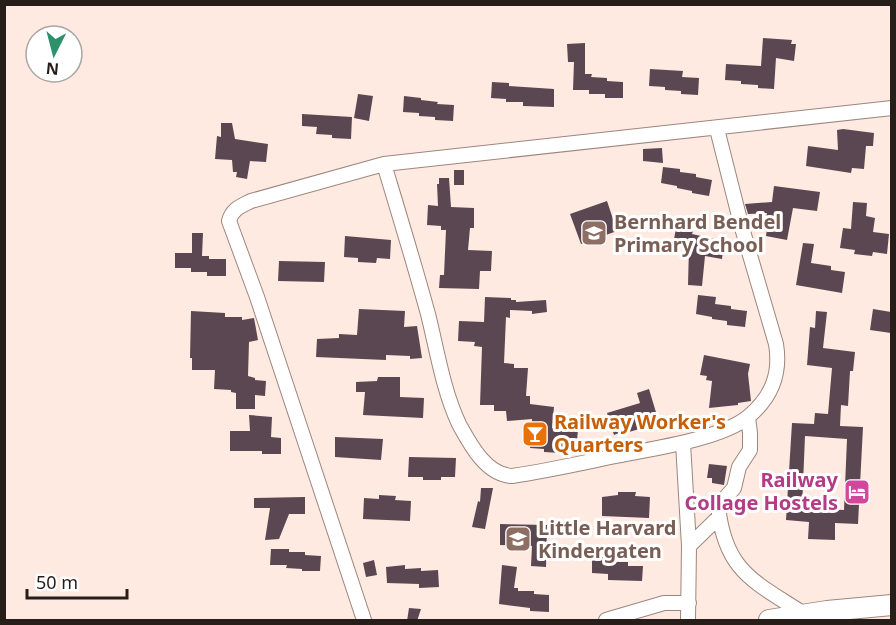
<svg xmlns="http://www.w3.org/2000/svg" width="896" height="625" font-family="'Noto Sans',sans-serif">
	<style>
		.building { fill: #5b4752; fill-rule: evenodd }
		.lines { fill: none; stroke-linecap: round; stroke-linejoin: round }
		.street-casing { stroke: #9d867c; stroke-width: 16 }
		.secondary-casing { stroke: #9d867c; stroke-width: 22 }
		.street { stroke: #fff; stroke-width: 14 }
		.secondary { stroke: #fff; stroke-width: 20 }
		.labels { text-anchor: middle; stroke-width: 6; stroke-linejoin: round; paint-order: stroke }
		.education-label { font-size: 20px; font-weight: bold; fill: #785e54; stroke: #fff; text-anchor: start }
		.food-label { font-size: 20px; font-weight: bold; fill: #c56008; stroke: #fff; text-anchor: start }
		.hotel-label { font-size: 20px; font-weight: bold; fill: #b23c85; stroke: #fff; text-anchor: end }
	</style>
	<rect width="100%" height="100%" fill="#feeae1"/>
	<path class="building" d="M763,38L792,40L791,44H796L794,61L776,58L774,89L758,88V85L741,84V81L725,80L726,64L761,66Z
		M585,43V74H592L591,77L607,78V81L623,82V98H605V94H589V90H573L574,62H568L567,44Z
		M650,69L683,71L682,77L699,78L698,95L681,94V91L665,90V87L649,86Z
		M492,82L509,83V86L554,89V107L523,106V102H506V99L491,98Z
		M358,94L373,96L369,121L354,118Z
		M404,96L421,98V100L438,102L437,104L454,105L453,121L435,120V117L419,116V113L403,112Z
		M302,114L352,117L351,139L332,138V135L316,134L317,127L302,126Z
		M221,123H232L235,139L268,144L266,162L250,161L247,179L236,177L237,172H233L232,160L215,159L217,136L221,137Z
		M843,129L874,133L873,146H866L864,169L852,168L851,173L806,166L808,146L838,150L837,130Z
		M662,148L663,163L643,161V149Z
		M663,167L680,169V172L696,174V177L712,180L709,196L692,193V191L677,188V186L661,183Z
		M454,170H464V185H454Z
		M439,178H449L451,207L474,208V228H470L468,250L492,251L491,271H480L479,289L439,288L440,275H444L446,230H441V226L427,225L428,205L438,206L437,184H439Z
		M774,186L820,192L817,211L793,208L787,240L766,236L767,229L764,228L767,213L748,214L745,204L772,202Z
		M607,201L617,231L581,244L570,214Z
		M853,202L867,203L866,216L875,218L873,232L889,234L887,254L873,252L872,256L854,254L855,250L840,248L843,228L851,229Z
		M676,228L693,231L692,234L724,241L722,259L705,256L702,286L688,285L689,247L673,245Z
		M192,233H203L202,256H209V259H226V276H207V272H191V268H175V253H192Z
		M345,236L391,240L390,259L377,258L376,263L358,262V258L344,257Z
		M803,243L814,244L811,263L831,266V270L845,272L842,293L796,285Z
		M279,261L325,262L324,282L278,281Z
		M698,295L716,297L715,304L731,306V309L747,311L745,327L727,325V321L712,319V317L696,314Z
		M485,297L511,298V300H516V302L546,300L547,312L532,314V311L510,310V318L506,317L504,363L514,364V368H528L526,396H530V404L554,407L552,428L578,430L576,451L561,450V453L544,452V449L530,448L532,419L507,421L506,411H494V405H480L482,347L474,346L475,342L458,341L459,321L484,322Z
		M359,309L405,311L404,327L417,326L422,358L410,359V356L386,355V360L316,357L317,339L339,338V334L357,335Z
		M873,309L891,312V333L870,330Z
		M191,311L225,313V317H242V320L254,318L258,340L249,342L248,376L255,378V380L266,381L265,396L255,395V409H236V393L231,392V390L214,389L215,370H192V358H190Z
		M816,311L827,312L823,348L855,352L853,371H850L848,406L841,405L840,426L863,427L858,524L835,523V540L808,539L809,522L786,520L792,423L814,424L815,413L828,414L832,368L807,365L810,327L815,328ZM805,436L847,439L844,510L802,508Z
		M704,355L750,364L748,374L751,401L738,403V405L709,408L712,381L706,380L707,376L700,375Z
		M378,377H400V397L424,398L423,418L363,415L365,392H356V382L377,381Z
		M649,389L658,419L645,423L646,427L629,432L628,429L614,435L607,413L640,403L637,393Z
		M249,415L272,417L271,437L281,438V454H262V451H230V431H250Z
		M335,437L383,439L381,460L335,457Z
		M409,457L456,458L455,477H441V480H423V477H408Z
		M709,464L727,466L724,485L712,483V478H707Z
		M481,488H493L485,529L472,527L478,501L480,502Z
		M618,492H636L635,496L650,497L649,518L602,516V497L618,495Z
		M379,495L396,496L395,500L411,501L410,521L363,519L364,498L379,499Z
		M305,497V514H289L279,539L265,540L270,508H254V498Z
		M500,524L547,525L546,567L531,566L532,546L500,545Z
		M271,549H289V552H305V555L321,556L320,571H302V569L286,568L287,565H270Z
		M592,557H611V562H628V566H643L642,581L608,580V574L592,573Z
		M374,560L377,575L366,577L363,563Z
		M405,565V569L421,568V571L438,570L439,587L419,588V584L387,583L386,567Z
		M502,565L517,567L514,588H518V591H534V594L549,595V612L530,611V608L499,604Z
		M409,608L421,609L417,621H407Z"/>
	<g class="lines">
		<g class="street-casing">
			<path id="street" d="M384,164C399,214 414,263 428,314C437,350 443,390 459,424C470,444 486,475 512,476C547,471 582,463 616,456C651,449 721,439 748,417C772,397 781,374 776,344L742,228L717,129
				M748,417L750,433V450L739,467L734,488L718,506C725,572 754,581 804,614
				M683,443L689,546L688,620
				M689,546L719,517
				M364,620L257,297L229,221C232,209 241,206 251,201L384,164L892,108
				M606,620L664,603H689"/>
		</g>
		<g class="secondary-casing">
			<path id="secondary" d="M769,620L827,611L892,605"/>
		</g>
		<use href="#street" class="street"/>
		<use href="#secondary" class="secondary"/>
	</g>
	<defs>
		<g id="school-square" transform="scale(1.35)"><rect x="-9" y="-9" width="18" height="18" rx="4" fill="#8d6e63" stroke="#fff"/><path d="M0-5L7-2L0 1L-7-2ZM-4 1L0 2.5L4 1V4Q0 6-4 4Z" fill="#fff"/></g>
		<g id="bar-square" transform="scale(1.35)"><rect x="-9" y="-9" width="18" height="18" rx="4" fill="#e8710a" stroke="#fff"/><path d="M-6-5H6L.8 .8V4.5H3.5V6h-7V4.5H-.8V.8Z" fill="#fff"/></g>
		<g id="hotel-square" transform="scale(1.35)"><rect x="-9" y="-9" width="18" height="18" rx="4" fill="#d1479c" stroke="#fff"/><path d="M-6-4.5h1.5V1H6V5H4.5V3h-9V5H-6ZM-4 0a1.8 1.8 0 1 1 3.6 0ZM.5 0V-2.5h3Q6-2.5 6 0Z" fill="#fff"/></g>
	</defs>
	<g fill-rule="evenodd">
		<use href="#school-square" x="594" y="233"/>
		<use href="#bar-square" x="535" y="434"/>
		<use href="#hotel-square" x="857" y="492"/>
		<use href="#school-square" x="518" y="539"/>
	</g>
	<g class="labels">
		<g class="education-label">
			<text x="614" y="229">Bernhard Bendel<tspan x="614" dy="23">Primary School</tspan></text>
			<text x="538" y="535">Little Harvard<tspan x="538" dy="23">Kindergaten</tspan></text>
		</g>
		<g class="food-label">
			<text x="554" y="429">Railway Worker's<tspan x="554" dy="23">Quarters</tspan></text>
		</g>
		<g class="hotel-label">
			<text x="838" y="487">Railway<tspan x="838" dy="23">Collage Hostels</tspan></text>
		</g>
	</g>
	<rect width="896" height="625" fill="none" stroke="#271e1a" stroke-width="12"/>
	<g transform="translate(54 54) rotate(186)"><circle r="28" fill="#ffffff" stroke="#a9a5a3" stroke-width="1.5"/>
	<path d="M0-4.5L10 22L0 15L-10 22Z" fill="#2d916c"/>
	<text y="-9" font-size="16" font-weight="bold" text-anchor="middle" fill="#271e1a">N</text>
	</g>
	<path d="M27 589v9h100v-9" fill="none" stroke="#271e1a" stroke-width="3"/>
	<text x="36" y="589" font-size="18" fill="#271e1a" stroke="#ffffff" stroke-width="4.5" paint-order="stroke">50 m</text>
</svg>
